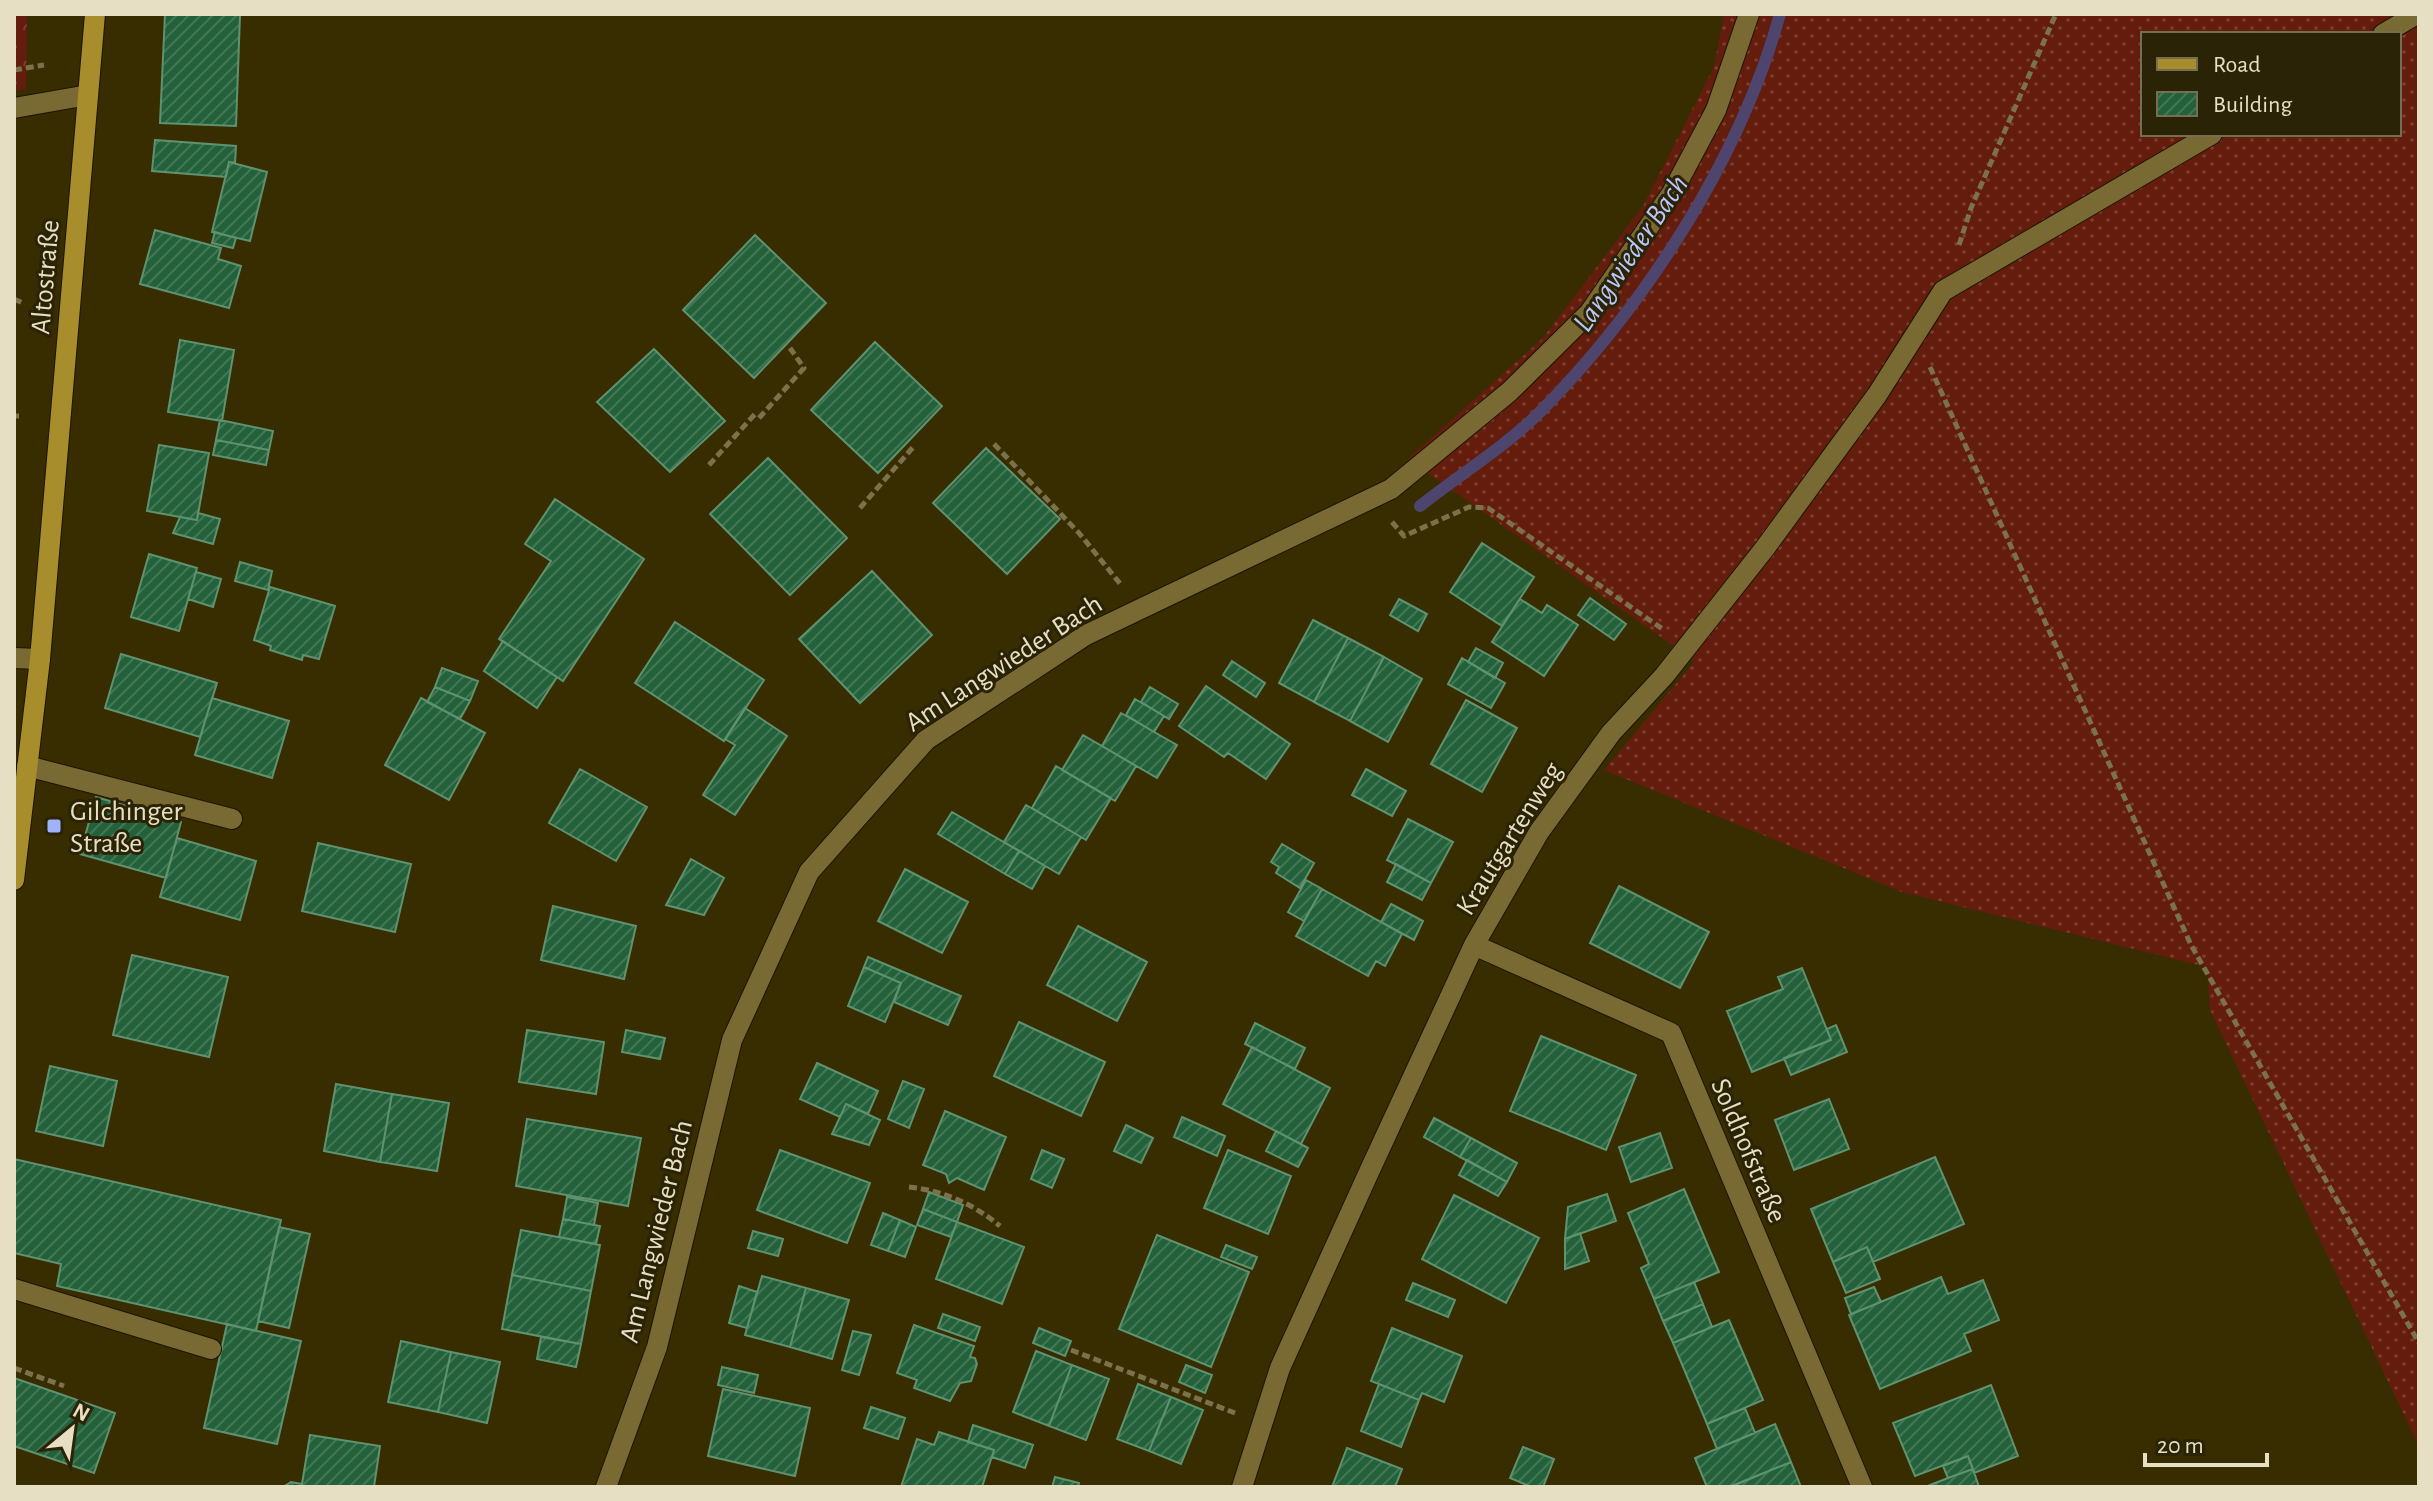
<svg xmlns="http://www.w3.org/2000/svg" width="2433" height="1501" font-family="'Alegreya Sans',sans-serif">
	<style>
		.grass { fill: url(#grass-dots); fill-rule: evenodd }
		.forest { fill: url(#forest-crowns) }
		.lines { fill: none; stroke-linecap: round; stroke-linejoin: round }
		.stream { stroke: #4e456e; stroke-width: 12 }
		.building { fill: url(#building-hatch); stroke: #5f926f; stroke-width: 2 }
		.minor-casing { stroke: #1d1500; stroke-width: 22 }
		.major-casing { stroke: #1d1500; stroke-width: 22 }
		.path { stroke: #7b714b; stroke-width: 5; stroke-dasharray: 8 4; stroke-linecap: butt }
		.minor { stroke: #796a34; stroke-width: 20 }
		.major { stroke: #a78d2b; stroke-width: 20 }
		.poi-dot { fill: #a1b2fd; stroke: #2b2306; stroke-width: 3 }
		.labels { text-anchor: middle; stroke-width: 6; stroke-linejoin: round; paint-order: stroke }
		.street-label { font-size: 28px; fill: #e7dfc3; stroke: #2b2306 }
		.poi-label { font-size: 28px; fill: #e7dfc3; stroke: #2b2306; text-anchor: start }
		.water-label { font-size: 30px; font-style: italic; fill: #b9c6f8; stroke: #2b2306 }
	</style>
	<defs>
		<pattern id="grass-dots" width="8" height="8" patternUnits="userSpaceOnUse" patternTransform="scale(2)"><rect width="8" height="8" fill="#641c0c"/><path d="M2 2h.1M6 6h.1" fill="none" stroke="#7a3d2e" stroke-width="1.8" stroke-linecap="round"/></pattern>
		<pattern id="forest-crowns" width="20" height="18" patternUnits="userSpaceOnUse" patternTransform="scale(2)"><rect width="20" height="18" fill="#641c0c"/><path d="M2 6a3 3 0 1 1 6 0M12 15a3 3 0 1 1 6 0" fill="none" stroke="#7a3d2e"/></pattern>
		<pattern id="building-hatch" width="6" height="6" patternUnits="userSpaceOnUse" patternTransform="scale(2)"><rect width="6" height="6" fill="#23613b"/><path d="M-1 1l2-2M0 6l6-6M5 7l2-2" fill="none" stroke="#437756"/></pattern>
	</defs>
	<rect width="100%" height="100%" fill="#382c01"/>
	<path class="grass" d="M1724,14H2419V1475L2416,1440L2210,1010L2207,967L1902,892L1604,770L1695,661L1408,459L1542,339L1643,206L1714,67ZM2143,34H2399V134H2143Z"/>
	<path class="forest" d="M14,14H27L26,89L14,91Z"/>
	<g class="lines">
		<path class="stream" d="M1420,506C1459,475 1505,447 1540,412C1645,306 1740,159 1780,14"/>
	</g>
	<path class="building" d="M165,14L240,15L236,126L160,123Z
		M155,140L236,146L235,163L229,162L226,177L152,171Z
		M229,162L267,172L250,241L212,232Z
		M155,230L221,248L218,259L241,266L229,308L140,284Z
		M215,232L236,238L233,248L212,243Z
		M755,235L826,303L754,378L683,310Z
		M180,340L234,350L222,421L168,412Z
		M875,342L942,406L878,473L811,410Z
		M654,349L725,421L670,472L597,402Z
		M220,420L273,431L269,450L216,440Z
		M216,440L269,450L266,465L213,455Z
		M159,445L209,453L197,520L147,511Z
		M986,448L1060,519L1007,574L933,503Z
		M768,458L847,538L790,595L710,514Z
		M555,499L644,559L563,681L499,639L551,561L525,544Z
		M198,513L220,519L213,544L173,533L180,517L197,520Z
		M1482,543L1534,577L1502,626L1450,592Z
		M149,554L197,568L179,631L131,617Z
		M240,562L272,571L268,590L235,581Z
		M872,571L932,635L860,703L799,639Z
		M196,572L221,579L213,607L188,599Z
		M270,587L335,606L319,659L303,655L302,660L270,650L271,646L254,640Z
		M1590,598L1626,624L1614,640L1578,615Z
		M1399,599L1427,614L1418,631L1390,615Z
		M1520,599L1542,613L1547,605L1578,625L1544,676L1492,642Z
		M1313,620L1348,638L1314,702L1279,683Z
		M675,622L764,680L724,741L635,683Z
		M1348,638L1384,657L1350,721L1314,702Z
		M503,641L557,677L537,708L484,671Z
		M1476,648L1503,663L1495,678L1468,662Z
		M121,654L217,683L200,737L105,708Z
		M1384,657L1422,679L1388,742L1350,721Z
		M1462,658L1505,683L1491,708L1448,684Z
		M1232,661L1265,683L1256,697L1223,675Z
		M442,668L478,681L470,701L435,687Z
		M1206,686L1290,744L1266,779L1228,753L1224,757L1179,726Z
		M435,687L470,701L460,719L427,702Z
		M1150,687L1178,704L1169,719L1141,702Z
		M212,698L289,721L272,778L195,755Z
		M421,698L485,733L449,800L385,765Z
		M1135,699L1164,716L1154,732L1126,715Z
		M1466,700L1517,728L1482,792L1431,764Z
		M745,708L787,736L735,815L703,795L735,745L725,739Z
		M1121,713L1177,745L1157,778L1102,746Z
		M1083,735L1136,766L1115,801L1062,770Z
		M1056,766L1111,798L1086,840L1032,808Z
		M580,769L647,807L616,861L549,823Z
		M1366,769L1406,791L1392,816L1352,795Z
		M96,797L181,822L166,878L80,854Z
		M1026,805L1081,837L1059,874L1004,842Z
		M952,812L1019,851L1005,874L938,834Z
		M1408,819L1453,842L1431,883L1387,860Z
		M177,838L256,861L240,920L160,897Z
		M318,843L411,864L395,932L302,911Z
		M1282,844L1314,863L1300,888L1276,873L1279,867L1271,862Z
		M1019,851L1045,866L1032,889L1005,874Z
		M691,859L724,878L704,915L666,905Z
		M1396,864L1431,883L1422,900L1387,882Z
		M905,869L968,902L942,953L878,921Z
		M1306,880L1322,889L1304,921L1288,912Z
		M1619,886L1709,932L1680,988L1590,943Z
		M1322,889L1402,934L1385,966L1376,961L1368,976L1296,936Z
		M1391,904L1423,921L1414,940L1381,922Z
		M553,906L636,926L624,979L541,960Z
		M1078,926L1147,962L1117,1021L1047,985Z
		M132,955L228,977L209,1057L113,1035Z
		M868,957L961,996L948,1025L894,1002L901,983L864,967Z
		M864,967L901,983L885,1022L848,1006Z
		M1802,968L1831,1040L1752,1072L1727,1011L1783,989L1778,977Z
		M1019,1022L1105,1062L1081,1116L994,1076Z
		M1255,1023L1305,1048L1295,1069L1245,1044Z
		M1836,1025L1847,1052L1791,1075L1784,1058L1831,1040L1827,1029Z
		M527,1030L604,1042L596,1094L519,1082Z
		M626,1030L665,1038L660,1059L622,1052Z
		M1541,1036L1636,1075L1606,1150L1510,1111Z
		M1252,1047L1330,1088L1301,1144L1223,1104Z
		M817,1063L878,1091L868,1114L846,1104L840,1117L800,1099Z
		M50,1066L117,1081L103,1146L36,1131Z
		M903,1081L924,1089L909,1128L888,1119Z
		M336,1084L392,1094L380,1162L324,1151Z
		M392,1094L449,1103L437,1171L380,1162Z
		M1829,1099L1849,1149L1794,1170L1775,1120Z
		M846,1104L880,1120L869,1145L832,1134Z
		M945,1111L1006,1137L984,1190L957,1178L949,1183L946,1174L923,1165Z
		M1182,1117L1225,1136L1217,1156L1174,1137Z
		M1434,1118L1471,1138L1460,1157L1424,1137Z
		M527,1119L641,1138L628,1206L516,1186Z
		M1126,1125L1153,1138L1141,1163L1114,1151Z
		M1276,1131L1308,1148L1298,1167L1266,1151Z
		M1660,1133L1672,1168L1631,1182L1619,1147Z
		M1471,1138L1517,1163L1507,1182L1460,1157Z
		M780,1150L870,1183L847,1243L757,1210Z
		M1042,1150L1064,1159L1052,1188L1031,1179Z
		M1228,1150L1291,1176L1268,1234L1204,1208Z
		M1935,1157L1964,1224L1873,1262L1867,1247L1833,1262L1811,1209Z
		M14,1159L281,1220L256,1331L57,1286L61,1264L14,1253Z
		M1467,1160L1507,1182L1498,1196L1459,1175Z
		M1684,1189L1719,1272L1654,1299L1641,1268L1649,1264L1628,1213Z
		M929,1192L963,1205L957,1222L923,1209Z
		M1607,1194L1616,1221L1565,1239L1568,1207Z
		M1454,1195L1539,1238L1506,1303L1422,1259Z
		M567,1197L598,1203L594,1225L563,1219Z
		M923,1209L957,1222L951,1237L917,1225Z
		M883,1213L900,1220L888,1251L871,1245Z
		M563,1219L600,1226L596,1244L559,1237Z
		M900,1220L916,1227L905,1257L888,1251Z
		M957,1222L1024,1247L1002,1304L936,1279Z
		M279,1227L310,1234L289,1328L258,1321Z
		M521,1230L600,1245L591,1291L512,1275Z
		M753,1231L783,1239L778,1256L748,1248Z
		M1580,1233L1589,1261L1565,1269V1239Z
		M1157,1235L1249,1272L1211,1367L1119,1329Z
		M1226,1245L1257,1257L1252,1269L1221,1257Z
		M1867,1247L1880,1279L1846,1293L1833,1262Z
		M512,1275L591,1291L581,1344L502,1329Z
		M762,1276L806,1288L790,1347L745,1335Z
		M1941,1277L1948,1294L1983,1280L1999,1320L1964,1334L1971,1351L1880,1389L1849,1315Z
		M1694,1282L1703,1304L1663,1321L1654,1299Z
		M1413,1283L1455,1300L1448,1317L1406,1300Z
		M739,1286L757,1292L747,1328L729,1323Z
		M1874,1287L1881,1302L1851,1314L1845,1298Z
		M806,1288L849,1300L832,1359L790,1347Z
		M1703,1304L1712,1327L1673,1343L1663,1321Z
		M943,1314L980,1327L975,1341L938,1328Z
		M1729,1320L1763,1400L1707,1424L1673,1343Z
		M227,1324L301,1341L277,1444L204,1428Z
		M914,1325L974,1346L970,1357L975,1358L977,1364L971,1381L960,1383L950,1401L914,1388L917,1380L897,1373Z
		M1039,1328L1071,1341L1065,1356L1033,1343Z
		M1392,1328L1462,1356L1444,1402L1422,1393L1419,1400L1371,1381Z
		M853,1331L871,1335L859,1375L842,1370Z
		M541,1337L581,1344L576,1367L537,1359Z
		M401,1341L451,1352L438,1412L388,1402Z
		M1036,1351L1072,1365L1049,1426L1013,1412Z
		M451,1352L500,1362L487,1423L438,1412Z
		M1072,1365L1109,1379L1086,1440L1049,1426Z
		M1186,1365L1212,1375L1205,1393L1179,1382Z
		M722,1367L758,1375L754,1393L718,1385Z
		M14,1378L115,1413L94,1473L14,1446Z
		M1138,1384L1171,1397L1149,1451L1117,1439Z
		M1379,1384L1419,1400L1401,1447L1361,1431Z
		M1991,1385L2018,1456L1974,1473L1968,1456L1915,1476L1893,1423Z
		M723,1389L810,1408L795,1476L708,1456Z
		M1171,1397L1203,1410L1181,1464L1149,1451Z
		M871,1407L905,1418L898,1439L864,1428Z
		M1745,1408L1755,1433L1717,1449L1707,1424Z
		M1775,1424L1791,1462L1729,1487H1707L1695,1458Z
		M973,1425L1033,1445L1025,1468L992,1457L994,1450L968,1442Z
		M939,1432L994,1450L982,1487H901L917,1439L934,1445Z
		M310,1435L380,1446L374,1487H283L291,1482L302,1484Z
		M1523,1447L1554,1459L1543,1487H1532L1510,1478Z
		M1347,1448L1402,1469L1395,1487H1332Z
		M1968,1456L1973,1469L1948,1478L1943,1466Z
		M1791,1462L1801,1487H1736L1735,1485Z
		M1973,1469L1979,1487H1925L1948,1478Z
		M1055,1477L1079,1483L1078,1487H1052Z"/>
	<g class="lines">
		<g class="minor-casing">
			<path id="minor" d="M2383,34L2417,14
				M14,108L88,95
				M14,658L40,659
				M27,766L232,819
				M1474,945L1671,1033L1862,1487
				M14,1289L211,1349
				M606,1487L657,1347L732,1040L809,872L926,740L1086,635L1391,489L1509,392L1590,312L1672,193L1716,110L1749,14
				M1242,1487L1280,1368L1369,1172L1474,945L1539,832L1611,733L1664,676L1765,548L1877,395L1943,291L2212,134"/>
		</g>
		<g class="major-casing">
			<path id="major" d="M14,880L40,659L95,14"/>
		</g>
		<path class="path" d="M14,70L44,65
			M1959,245L1971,208L2056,14
			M14,299L25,304
			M1930,367L2191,945L2419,1343
			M14,416H19
			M759,418L804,368L790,348
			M994,444L1079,533L1122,586
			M709,465L755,414
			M860,508L915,445
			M1392,522L1404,536L1469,507L1488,508L1664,630
			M909,1187C945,1191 973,1204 1000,1226
			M1071,1350L1235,1413
			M14,1368L64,1386"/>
		<use href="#minor" class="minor"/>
		<use href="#major" class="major"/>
	</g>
	<rect class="poi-dot" x="46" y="818" width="16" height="16" rx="4"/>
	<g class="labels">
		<g class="street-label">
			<text transform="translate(44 277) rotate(-85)" y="10">Altostraße</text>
			<text transform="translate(1003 662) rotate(-33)" y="10">Am Langwieder Bach</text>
			<text transform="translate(1508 838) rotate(-58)" y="10">Krautgartenweg</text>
			<text transform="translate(1750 1150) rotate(67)" y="10">Soldhofstraße</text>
			<text transform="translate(655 1231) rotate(-76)" y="10">Am Langwieder Bach</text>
		</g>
		<g class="poi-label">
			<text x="70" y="820">Gilchinger<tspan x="70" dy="32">Straße</tspan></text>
		</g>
		<g class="water-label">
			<text transform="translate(1630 253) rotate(-56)" y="10">Langwieder Bach</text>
		</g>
	</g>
	<rect width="2433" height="1501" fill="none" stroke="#e7dfc3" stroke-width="32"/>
	<rect x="2141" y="32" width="260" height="104" fill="#2b2306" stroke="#766e52" stroke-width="2"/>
	<rect x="2157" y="58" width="40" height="12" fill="#a78d2b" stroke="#766e52" stroke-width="2"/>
	<text x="2213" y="72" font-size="24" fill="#e7dfc3">Road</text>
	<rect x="2157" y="92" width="40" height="24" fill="url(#building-hatch)" stroke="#766e52" stroke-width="2"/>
	<text x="2213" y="112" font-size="24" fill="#e7dfc3">Building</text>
	<g transform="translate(72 1429) rotate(29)" stroke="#2b2306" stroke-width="6" paint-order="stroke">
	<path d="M0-6L14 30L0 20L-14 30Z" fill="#e7dfc3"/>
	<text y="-12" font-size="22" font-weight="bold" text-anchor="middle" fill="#e7dfc3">N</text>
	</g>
	<path d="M2145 1453v12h122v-12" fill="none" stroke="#e7dfc3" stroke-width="4"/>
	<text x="2157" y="1453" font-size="24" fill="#e7dfc3" stroke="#2b2306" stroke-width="6" paint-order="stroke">20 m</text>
</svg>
